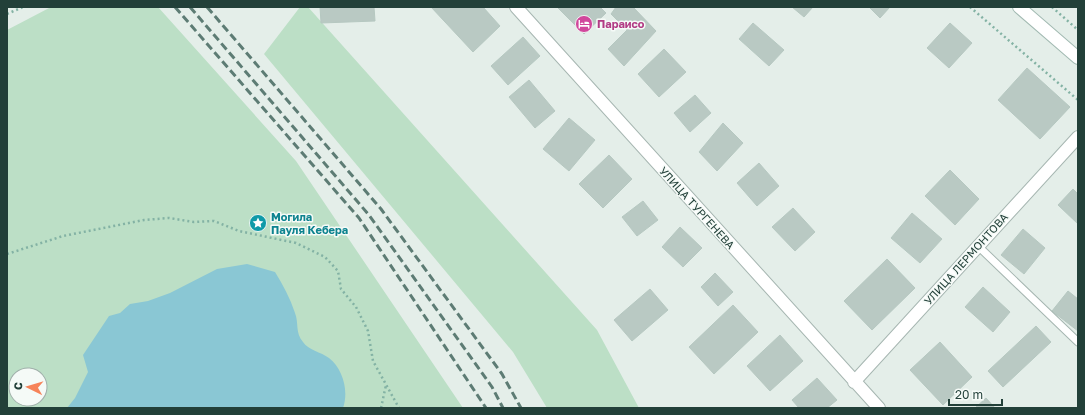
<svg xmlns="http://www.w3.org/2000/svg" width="1085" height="415" font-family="'Golos Text',sans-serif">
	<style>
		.green { fill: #bcdfc6; fill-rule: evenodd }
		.water { fill: #8ac7d4 }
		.building { fill: #b9c9c3; stroke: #b6c8c1 }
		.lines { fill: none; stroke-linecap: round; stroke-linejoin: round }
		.service-casing { stroke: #a6b6b1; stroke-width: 9 }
		.minor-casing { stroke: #a6b6b1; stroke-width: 14 }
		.secondary-casing { stroke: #a2bab2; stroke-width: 14 }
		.path { stroke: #83b2a4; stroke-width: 2.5; stroke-dasharray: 2 3; stroke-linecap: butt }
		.service { stroke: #fff; stroke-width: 7 }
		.minor { stroke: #fff; stroke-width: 12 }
		.secondary { stroke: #fff; stroke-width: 12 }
		.rail { stroke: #5d7c74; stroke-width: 3; stroke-dasharray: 8 4; stroke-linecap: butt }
		.labels { text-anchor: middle; stroke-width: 3; stroke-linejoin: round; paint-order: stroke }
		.hotel-label { font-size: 11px; font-weight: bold; fill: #b23c85; stroke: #f5faf7; text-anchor: start }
		.street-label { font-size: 11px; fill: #224039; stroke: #f5faf7 }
		.culture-label { font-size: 11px; font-weight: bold; fill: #0d838f; stroke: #f5faf7; text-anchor: start }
	</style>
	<rect width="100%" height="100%" fill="#e4eee9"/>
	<path class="green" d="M51,7H158L296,161L463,408H7V30ZM16,375H40V399H16Z
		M300,7H308L597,330L639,408H547L513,352L264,54Z"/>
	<path class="water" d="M247,264L275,272C283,285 290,298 295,313C299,323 295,333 303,342C308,350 321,352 329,358C343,369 349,391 343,408H67L75,398L88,372L83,355L109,316L120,313L130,304L148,301L170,293L217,269Z"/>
	<path class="building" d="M320,7H374L375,21L321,23Z
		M431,7H483L500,26L473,52Z
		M557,7H600L606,13L584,34Z
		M616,7H633L656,31L624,66L608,49L627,30L611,14Z
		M792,7H813L804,17Z
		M869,7H890L880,18Z
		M753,23L784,50L769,66L739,39Z
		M950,23L972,43L949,68L927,48Z
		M523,37L540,56L508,85L491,66Z
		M664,49L686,72L659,97L638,74Z
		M1027,68L1070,107L1040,139L998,100Z
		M529,80L555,111L535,128L509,97Z
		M695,95L711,113L690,132L674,113Z
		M569,118L595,140L569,171L543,149Z
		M723,123L743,143L717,171L699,152Z
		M609,155L632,179L603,208L579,184Z
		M759,163L779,186L757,206L737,183Z
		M950,170L979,199L955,225L925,196Z
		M1073,189L1078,194V224L1058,205Z
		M643,201L658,220L637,236L622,217Z
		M793,208L815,232L795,251L772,227Z
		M912,213L942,239L920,263L891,238Z
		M680,227L702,248L683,267L662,247Z
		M1023,229L1045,248L1024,274L1001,255Z
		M887,259L915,288L872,330L844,301Z
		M715,273L733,292L718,306L701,287Z
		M983,287L1010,312L993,332L965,307Z
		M650,289L668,310L632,341L614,320Z
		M1068,291L1078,299V331L1052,311Z
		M733,305L758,332L714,374L689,347Z
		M1036,326L1051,342L1003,387L988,371Z
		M780,335L803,361L770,391L747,366Z
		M940,342L972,377L943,405L910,370Z
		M817,378L837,400L827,408H799L792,400Z
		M986,398L995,408H975Z"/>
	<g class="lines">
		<g class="service-casing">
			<path id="service" d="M978,246L1078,342"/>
		</g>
		<g class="minor-casing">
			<path id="minor" d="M516,7L879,408
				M854,382L1078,137"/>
		</g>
		<g class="secondary-casing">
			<path id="secondary" d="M1019,7L1078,58"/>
		</g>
		<path class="path" d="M970,7L1078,100
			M1052,7L1078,30
			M7,14L23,7
			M7,254L63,236L144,220L169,218L194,222L214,221L239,231L296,243L325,257L338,271L341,289L356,307L368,331L373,361L399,408
			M381,408L386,385"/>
		<use href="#service" class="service"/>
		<use href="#minor" class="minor"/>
		<use href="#secondary" class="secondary"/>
		<path class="rail" d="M175,7L359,218L486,408
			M190,7L369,215L492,387L503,408
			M207,7L381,209L502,374L521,408"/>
	</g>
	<defs>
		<g id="hotel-disc" transform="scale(0.9)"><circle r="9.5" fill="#d1479c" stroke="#f5faf7"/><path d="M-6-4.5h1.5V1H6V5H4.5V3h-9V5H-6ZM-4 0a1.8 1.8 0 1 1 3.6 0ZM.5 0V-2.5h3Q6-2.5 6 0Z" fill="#fff"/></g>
		<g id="sight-disc" transform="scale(0.9)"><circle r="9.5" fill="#0f9aa8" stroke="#f5faf7"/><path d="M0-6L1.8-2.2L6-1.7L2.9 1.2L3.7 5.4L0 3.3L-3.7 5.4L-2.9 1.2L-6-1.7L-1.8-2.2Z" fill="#fff"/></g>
	</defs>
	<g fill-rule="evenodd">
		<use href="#hotel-disc" x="584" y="24"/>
		<use href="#sight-disc" x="258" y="223"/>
	</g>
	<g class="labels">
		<g class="hotel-label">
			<text x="597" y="28">Параисо</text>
		</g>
		<g class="street-label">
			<text transform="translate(697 208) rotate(48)" y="4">УЛИЦА ТУРГЕНЕВА</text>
			<text transform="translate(966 259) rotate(-48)" y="4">УЛИЦА ЛЕРМОНТОВА</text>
		</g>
		<g class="culture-label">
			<text x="271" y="221">Могила<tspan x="271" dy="13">Пауля Кебера</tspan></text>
		</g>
	</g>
	<rect width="1085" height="415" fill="none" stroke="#224039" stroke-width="16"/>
	<g transform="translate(28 387) rotate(275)"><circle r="19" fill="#f5faf7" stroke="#a1b0ab"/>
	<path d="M0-3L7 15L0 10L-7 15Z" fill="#f68359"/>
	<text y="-6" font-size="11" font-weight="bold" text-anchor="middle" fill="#224039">С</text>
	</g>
	<path d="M949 399v6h53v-6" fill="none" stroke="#224039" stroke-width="2"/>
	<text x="955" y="399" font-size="12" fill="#224039" stroke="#f5faf7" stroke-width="3" paint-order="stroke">20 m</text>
</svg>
